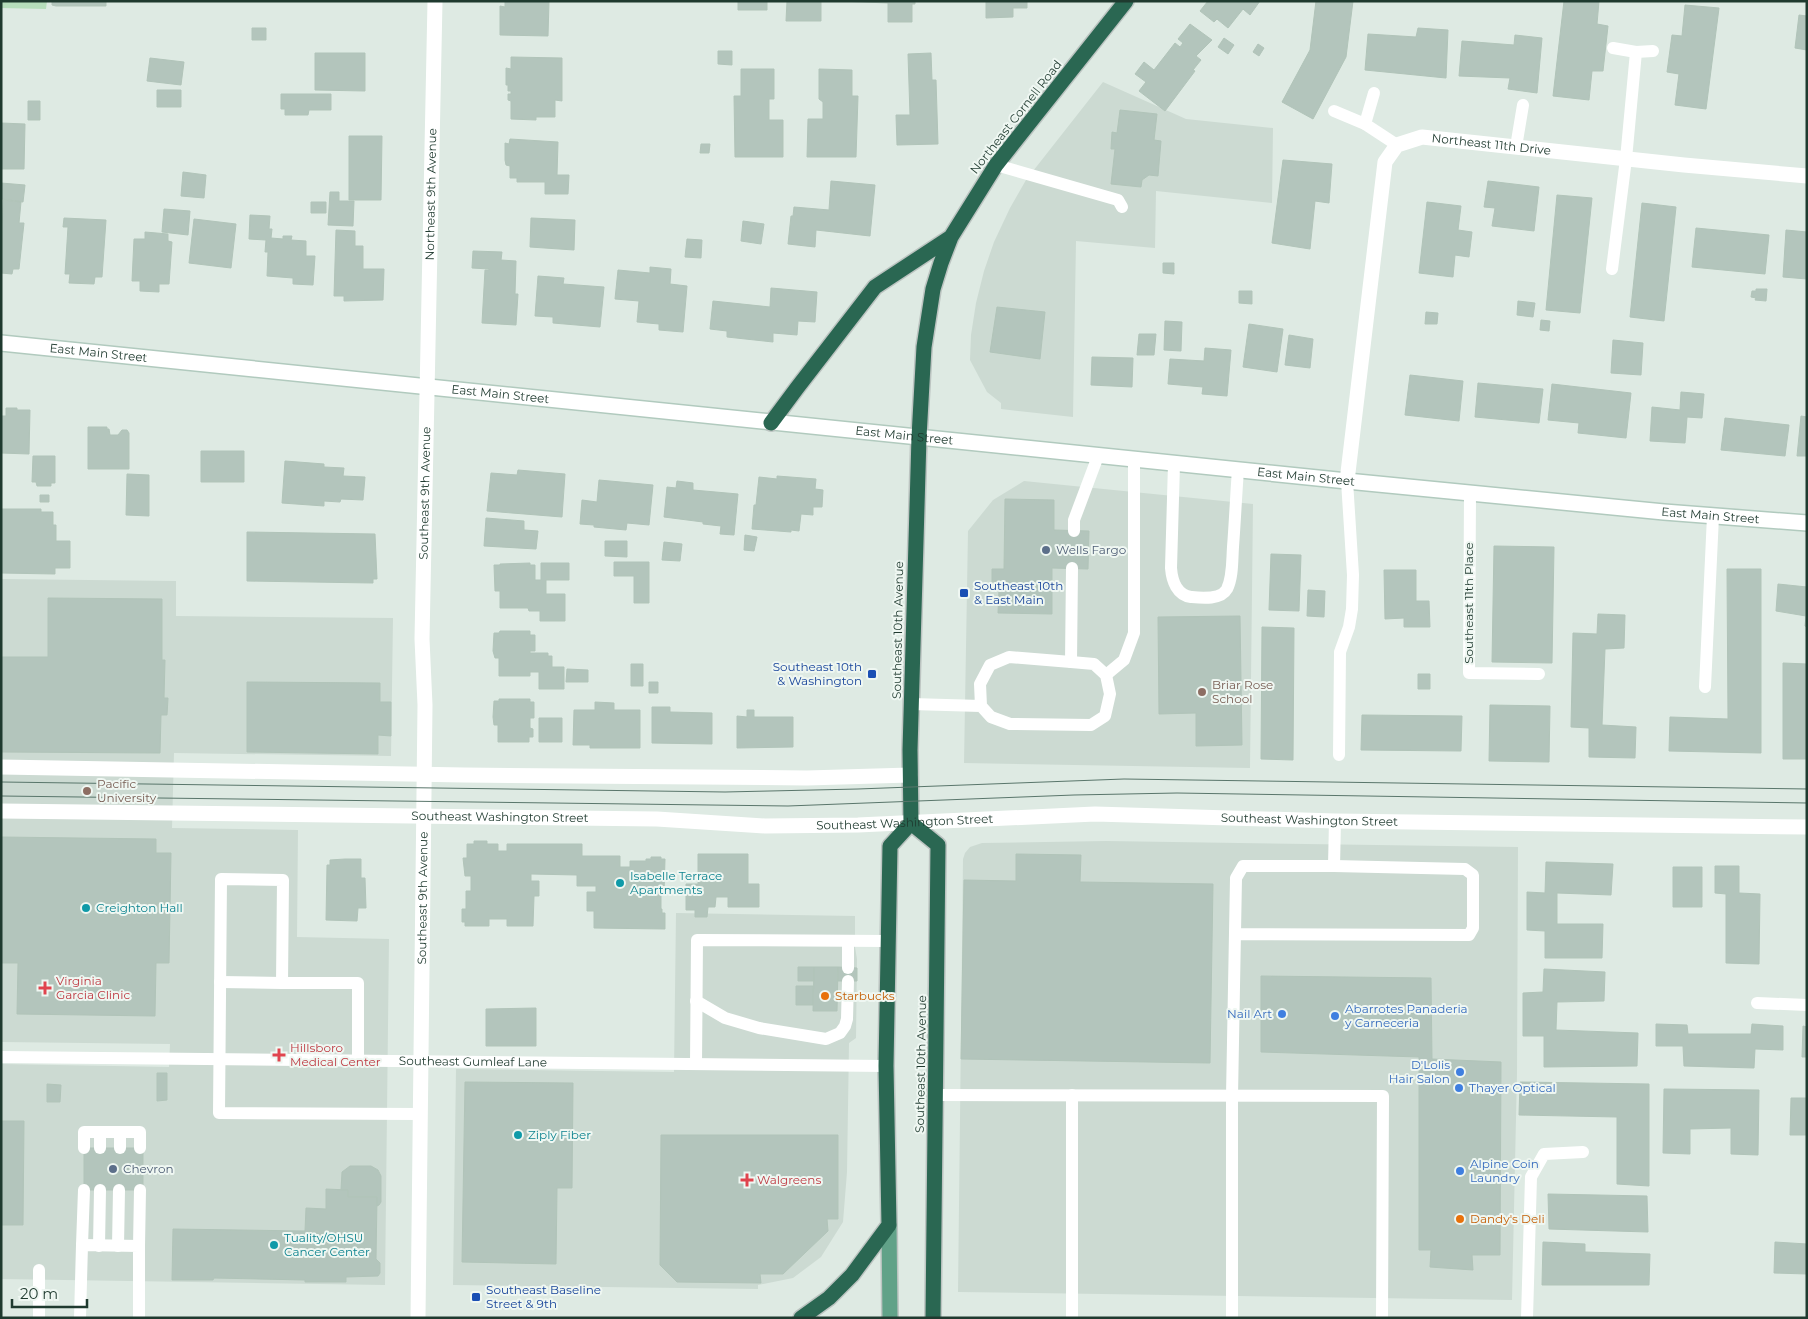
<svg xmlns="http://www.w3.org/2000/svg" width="1808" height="1319" font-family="Montserrat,sans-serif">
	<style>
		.built { fill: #ccdad2 }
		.green { fill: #b6ddbb }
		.building { fill: #b3c5bc; stroke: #b1c4b9 }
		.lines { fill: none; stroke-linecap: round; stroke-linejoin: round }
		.secondary-casing { stroke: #b1cabe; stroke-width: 18 }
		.primary-casing { stroke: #bcc4c1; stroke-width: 18 }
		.highway-casing { stroke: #bcc4c1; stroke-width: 18 }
		.lane { stroke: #fff; stroke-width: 12 }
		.street { stroke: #fff; stroke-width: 15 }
		.secondary { stroke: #fff; stroke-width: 15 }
		.primary { stroke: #61a288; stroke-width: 15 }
		.highway { stroke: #2a6752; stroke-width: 15 }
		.tram { stroke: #59766b; stroke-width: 1 }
		.service-dot { fill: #5c6f8a; stroke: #eff7f2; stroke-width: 2 }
		.transit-dot { fill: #1a4fb4; stroke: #eff7f2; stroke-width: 2 }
		.education-dot { fill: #8d6e63; stroke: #eff7f2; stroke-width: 2 }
		.culture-dot { fill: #0f9aa8; stroke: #eff7f2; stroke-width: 2 }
		.health-dot { fill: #e0444e; stroke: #eff7f2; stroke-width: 2 }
		.food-dot { fill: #e8710a; stroke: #eff7f2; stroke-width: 2 }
		.shop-dot { fill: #3f7fe0; stroke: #eff7f2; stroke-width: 2 }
		.labels { text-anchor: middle; stroke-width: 4; stroke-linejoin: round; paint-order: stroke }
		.street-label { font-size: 12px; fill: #1f3a2f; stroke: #eff7f2 }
		.service-label { font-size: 12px; fill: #4e5e75; stroke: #eff7f2; text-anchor: start }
		.transit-label { font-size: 12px; fill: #164399; stroke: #eff7f2; text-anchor: start }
		.education-label { font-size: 12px; fill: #785e54; stroke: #eff7f2; text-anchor: start }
		.culture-label { font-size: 12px; fill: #0d838f; stroke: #eff7f2; text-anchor: start }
		.health-label { font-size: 12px; fill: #be3a42; stroke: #eff7f2; text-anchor: start }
		.food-label { font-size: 12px; fill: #c56008; stroke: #eff7f2; text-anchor: start }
		.shop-label { font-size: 12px; fill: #366cbe; stroke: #eff7f2; text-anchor: start }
	</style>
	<rect width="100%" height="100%" fill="#deeae3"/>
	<path class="built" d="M1103,82L1186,119L1273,128L1272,203L1156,191L1155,248L1076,241L1073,417L1001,409V403L987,392L970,360L971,335L976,303L984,271L994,242L1010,208L1026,180Z
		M1024,481L1253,504L1250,768L964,763L968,531L993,500Z
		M1,579L176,581V616L393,618L391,756L174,753L172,828L298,830L297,937L389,939L385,1285L1,1279V1064L169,1067L170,1044L1,1042Z
		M1106,841L1518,847L1517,1073L1512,1300L958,1292L963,859L965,853L970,847L982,843Z
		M676,913L855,916V947L857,959L856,1038L849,1043L847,1172L843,1222L821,1257L793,1278L758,1285V1289L453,1285L456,1069L674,1072Z"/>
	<path class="green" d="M1,1H47L46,9L1,8Z"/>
	<path class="building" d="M52,1H106V6H56L52,5Z
		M505,1H549L548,36L500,35V6L505,7Z
		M738,1H767V10H738Z
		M787,1H821V21H786Z
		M840,1H915V4H912V22H888V3Z
		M986,1H1027V8H1013V17L986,18Z
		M1208,1H1260L1250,15L1243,9L1228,28L1217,19L1214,22L1200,11Z
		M1316,1H1353L1346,57L1313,119L1282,102L1310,50Z
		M1564,1H1599L1597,24L1608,26L1603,71H1592L1589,100L1553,96Z
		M1685,5L1719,8L1706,109L1675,105L1679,74L1667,72L1672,35L1682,36Z
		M1799,15L1807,16V50L1795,48Z
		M1190,24L1212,40L1196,56L1201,60L1193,70L1195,71L1165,111L1139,91L1146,82L1135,74L1144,62L1154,70L1175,43L1180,47L1183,43L1178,39Z
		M252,28H266V40H252Z
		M1418,28L1448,30L1446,78L1365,70L1368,34L1416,37Z
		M1515,35L1542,38L1537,93L1508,89L1510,78L1459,76L1462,41L1514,45Z
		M1224,38L1234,45L1228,54L1218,47Z
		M1258,44L1264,48L1259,56L1253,52Z
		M718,51H732V65L718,64Z
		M315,53H365V91L315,90Z
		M931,53L932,80H936L938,144L897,145L896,115H910L908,54Z
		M511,57L562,58V101L555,100V117H536V120L511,119V101L508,100V94H511V91H508V85H506V68L511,69Z
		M150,58L184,62L181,85L147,81Z
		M741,69H774V99H769V120H783V157H735L734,96H741Z
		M819,69L852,70V96H858L856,157H807L808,119H823V102L819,99Z
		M157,90H181V107H157Z
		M281,94H331V110H309L308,115H285V109H281Z
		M28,101H40V120H28Z
		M1120,110L1157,114L1154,140L1161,141L1158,176L1149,175L1142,180L1141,187L1111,184L1115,149H1111L1112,132L1117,133Z
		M1,123L25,124L24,169H1Z
		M349,136H382L381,200H349Z
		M510,139L558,142L557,175H569L568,194H545V182H517V178H510V166L506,165L505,160V143L509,144Z
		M701,144H710L709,153H700Z
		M1283,160L1332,164L1329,203L1315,201L1310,249L1272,243Z
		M183,172L206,175L204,198L181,196Z
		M831,181L875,185L870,236L816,230L815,247L788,244L791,216H793L794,207L829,210Z
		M1488,181L1539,187L1534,231L1492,226L1495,208L1484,207Z
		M1,183L25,185L23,202L1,199Z
		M330,192H339V201H354L353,226L328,225Z
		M1557,195L1592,198L1580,313L1546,310Z
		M3,200L21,202L19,223H24L19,269H13L12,274L1,273Z
		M311,202H326V213H311Z
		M1427,202L1461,206L1458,230L1472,232L1469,257L1455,255L1453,277L1419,273Z
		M1642,203L1676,207L1664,321L1630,317Z
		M164,209L190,211L188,235L162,232Z
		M250,215L270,216L269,229H272L271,238L283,239V236H292L291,240L306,241V256H315L313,285L293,284V278L267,276L268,252H265L266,240L249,239Z
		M64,218L106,220L102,277H95L94,284L69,283L70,274H65L68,227H63Z
		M531,218L575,220L574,250L530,247Z
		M194,219L236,224L231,268L189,263Z
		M743,221L764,224L761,244L741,241Z
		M1696,228L1769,235L1765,274L1692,267Z
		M336,230L355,231V246H363V269H384L383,300L344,301V296H334Z
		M1786,230L1807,232V279L1783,277Z
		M145,232L168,234V241L172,242L169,284H159V292L140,291V281H132L134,239H145Z
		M687,239L702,240L701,258L685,257Z
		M473,251L502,252L501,260L516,261L515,294H518L516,325L482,323L485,270H489V269L472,268Z
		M1163,263H1174V274L1163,273Z
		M650,267L671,269L670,284L687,286L683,332L659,330V324L637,322L639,301L615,299L618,270L650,273Z
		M538,276L564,278L563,284L604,287L600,327L553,323V317L535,316Z
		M771,288L817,292L815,322L798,321L797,335L773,333V342L727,337V331L710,329L713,301L770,307Z
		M1756,289H1767L1766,301L1755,300L1756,298L1751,297L1752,291H1756Z
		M1239,291H1252V304L1239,303Z
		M1518,301L1535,303L1533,317L1517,315Z
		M997,307L1045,312L1040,359L990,352Z
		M1426,312L1438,313L1437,324H1425Z
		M1541,320L1550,321L1549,331L1540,330Z
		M1165,321L1182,322L1181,351L1164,350Z
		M1249,324L1283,329L1277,372L1243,367Z
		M1139,334H1156L1154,355H1137Z
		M1289,335L1313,339L1310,368L1285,365Z
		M1613,340L1643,343L1641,375L1611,373Z
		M1205,348L1231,350L1227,396L1202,394L1203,387L1168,384L1170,359L1204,361Z
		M1092,357L1133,358L1132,387L1091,385Z
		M1410,375L1463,381L1459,421L1405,415Z
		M1478,383L1543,389L1539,423L1475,417Z
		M1552,384L1631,393L1626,438L1578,433L1579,423L1548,420Z
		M1681,392L1704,394L1702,418L1687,417L1685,443L1650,441L1652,407L1680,410Z
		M6,408H17V410H30L29,454L1,453V416H6Z
		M1801,416L1807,417V456H1797Z
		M1725,418L1789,425L1785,456L1721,450Z
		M88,427H107V429H109L110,435H118L122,430H127L129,433V469H88Z
		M201,451H244V482H201Z
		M33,456H55V483H51V486H37L36,482H32Z
		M285,461L324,464V467L344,468L343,476L365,477L363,500L341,499L340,502L324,501V506L282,503Z
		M518,470L565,474L562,517L487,511L491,473L517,475Z
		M127,474L149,475V516L126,515Z
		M777,476L816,479L815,489L823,490L822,507H813V515L801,514L799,531L791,530V532L752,529L754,505H756L759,477L777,479Z
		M599,480L653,485L649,525L627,523L626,530L594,527V525L580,524L582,500L597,502Z
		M677,481L693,483V490L738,494L734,535L720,534L721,526L703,524V522L664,517L667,487L676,488Z
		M40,495H49V502H40Z
		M1005,499L1054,500V530L1089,531L1088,569L1052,568V614L998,613L999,590H992V569H1004Z
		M1,509H41V512H53V525H56V541H70V568H55V574L1,573Z
		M486,518L524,521V530L538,531L536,549L484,546Z
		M247,532L375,534L377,579H373V583L247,581Z
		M745,535L757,537L754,551L744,550Z
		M605,541H627V557L605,556Z
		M664,542L682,544L680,561L662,560Z
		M1494,546L1554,547L1552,663L1492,662Z
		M1271,554L1301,555L1299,611L1269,610Z
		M614,562H649V603H634V576H614Z
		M530,563V565H535V580H541V563H569V580H546V594H565V621H540V611H529L528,608H500V591H495L494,565H500V564Z
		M1727,569H1761V753L1669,751L1670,717L1728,719Z
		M1384,570H1416V601H1429L1430,627H1404V618L1385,619Z
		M1778,584L1807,587V627L1805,626L1806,616L1776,611Z
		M1308,590L1325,591L1324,617L1307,616Z
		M48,598L162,599V660H165L164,698H168L167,715H161L160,753L1,752V657H48Z
		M1598,614L1625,615L1624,648L1605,649L1602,725L1636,727L1635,758L1589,757V728L1571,727L1573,633L1597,634Z
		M1240,616L1242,745L1196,746V713L1159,714L1158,617Z
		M1262,627L1294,628L1293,760L1261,759Z
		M500,631H530V635H535V651H530V653H548V656H552V667H564V689H539V672H530V676H499V658H495L493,651L494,633H499Z
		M1783,663L1807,664V759H1783Z
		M631,664H643V686H631Z
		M567,669L588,670V682H566Z
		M1418,674H1430V689H1418Z
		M247,682L380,683V702H391V736L378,735V754L247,752Z
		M649,682H658V693H649Z
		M499,699H530V702H534V718H530V728L533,729V737H529V742H498V725H494L493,717L494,701H499Z
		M595,702L614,703V710H640V748H590V745H573L574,710H595Z
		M1490,705L1550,706L1549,762L1489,761Z
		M652,707H670V712L712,713V744L652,743Z
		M747,710H754V717H793V747L737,748V716L747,717Z
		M1362,715L1462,716L1461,751L1361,750Z
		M539,718H562V742H539Z
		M1,837L156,839V853H171L169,963H156L155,1016L17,1014L18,963H1Z
		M474,841H487V844H498V851H507V844H582V856H620V867H630V861H646V859H651V857H661V859H665L664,893H661V909H662V913H665V929L594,928V911H587V892H596V886H577V875L531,874V881H539V896H534L533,926H507V919H489V926H465V922H462V909H466V891H471V876H465L463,858H467V844H474Z
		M698,854H748V884H759V907H728V897H716L715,907H708L707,917H695V910H686V884H698Z
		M1016,854L1081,855L1080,882L1213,884L1210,1063L961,1059L964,880L1016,881Z
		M345,859H361V878H365L366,908H358L357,921L326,920L327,865H330V860Z
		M1546,862L1613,864L1611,895L1557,893V924H1603L1602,958H1545V931L1527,930V892L1545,893Z
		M1715,866H1739V893L1760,894L1759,964L1726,963V894L1715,893Z
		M1673,867H1702V907H1673Z
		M798,967H814V981H798Z
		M814,967H838L837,1011H813Z
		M838,967L857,968V981H838Z
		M1544,969L1605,972L1604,1001L1557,1002L1556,1030L1638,1033L1637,1066L1544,1067V1036H1523V993L1543,992Z
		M1261,976L1431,978L1432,1059L1501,1062L1500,1255H1472L1473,1270L1430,1267L1431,1250H1419V1057L1261,1052Z
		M796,986H813V1005H796Z
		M536,1008V1046H486V1009Z
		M1656,1024L1687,1025L1688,1034H1751L1752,1024L1783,1026V1050L1755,1049L1754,1068L1684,1066L1683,1046H1656Z
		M1803,1026L1807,1027V1057H1802Z
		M157,1073H167V1100L157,1101Z
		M465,1082L573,1083L572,1188H557L556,1264L462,1262Z
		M1520,1082L1649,1084V1186L1617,1184V1117L1519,1115Z
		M47,1084L61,1085L60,1102H47Z
		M1664,1089L1759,1090L1758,1155L1731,1154V1128L1690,1129V1154L1663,1153Z
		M1791,1098H1807V1135H1790Z
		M1,1121H24L23,1225H1Z
		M661,1135H838V1219H827L828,1231L783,1274H760L761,1283L677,1282L660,1265Z
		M84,1148H143V1190H84Z
		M350,1166H371L378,1170L381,1176V1202L379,1205L377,1206V1197H348V1190H341L342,1172Z
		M326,1189L348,1190V1197H377L376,1259L380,1263V1273L378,1276L346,1277V1282H305V1280L214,1278L213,1280H172L173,1229L305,1231L306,1208L326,1209Z
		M1548,1194L1647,1196L1648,1232L1549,1229Z
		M1543,1242L1585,1244V1252L1650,1254L1649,1285H1542Z
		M1775,1242L1807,1244V1274L1774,1273Z"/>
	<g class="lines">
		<g class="secondary-casing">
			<g id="secondary">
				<path id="s5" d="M1,343L1347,481L1664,512L1807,523"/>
			</g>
		</g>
		<g class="primary-casing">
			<path id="primary" d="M889,1225L890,1318"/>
		</g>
		<g class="highway-casing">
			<path id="highway" d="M771,423L797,388L875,287L951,237
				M911,823L938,845L933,1318
				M801,1318L829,1298L852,1275L889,1225L886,1066L890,846L911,823L910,750L919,437L924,347L933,289L941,263L951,237L996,165L1126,1"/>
		</g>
		<g class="lane">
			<path d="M1613,48L1636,52"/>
			<path d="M1334,111L1365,124L1397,145"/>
			<path d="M1365,124L1374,93"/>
			<path d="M1516,147L1523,105"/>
			<path d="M996,165L1118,200L1122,207"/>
			<path d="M1612,269L1626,159L1636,52L1653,51"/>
			<path d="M1174,464L1171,568C1172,581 1177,595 1191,597C1202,598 1221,600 1227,589C1233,577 1232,560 1233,547C1235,521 1236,496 1238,470"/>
			<path d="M1470,494L1469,673L1539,674"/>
			<path d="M1074,531V520L1098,456"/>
			<path d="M1071,662L1072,568"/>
			<path d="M1106,675L1124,660L1134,633V459"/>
			<path d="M1705,687L1713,516"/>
			<path d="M911,704L981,706L991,717L1010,724L1091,725L1105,716L1110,694L1106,675L1094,664L1071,662L1009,657L990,665L980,684L981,706"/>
			<path d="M1339,755L1340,652L1349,627L1352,609L1353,575L1347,481"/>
			<path d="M1334,866L1335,821"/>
			<path d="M848,941V968"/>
			<path d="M220,982L282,983"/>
			<path d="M696,1001L725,1018L759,1028L826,1039L840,1033L845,1026L847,1019L848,981"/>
			<path d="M1757,1003L1807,1005"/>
			<path id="s1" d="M1,1057L886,1066"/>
			<path d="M358,1059V983H282L283,880L221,879L219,1113L421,1114"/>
			<path d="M696,1064L697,940L888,941"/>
			<path d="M936,1095L1383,1096L1382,1318"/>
			<path d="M100,1132V1148"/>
			<path d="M120,1132V1148"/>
			<path d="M84,1148V1132H140V1148"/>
			<path d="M82,1245L84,1190"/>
			<path d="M99,1246L100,1190"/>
			<path d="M118,1246L119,1190"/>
			<path d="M139,1246L140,1190"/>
			<path d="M39,1270V1318"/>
			<path d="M80,1318L82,1245L139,1246V1318"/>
			<path d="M1072,1318V1095"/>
			<path d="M1232,1318V1096L1236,878L1243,866H1334L1465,869L1473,875V928L1469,935L1235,934"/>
			<path d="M1527,1318L1531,1177L1544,1154L1583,1152"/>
		</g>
		<g class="street">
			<path id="s2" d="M1347,481L1385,162L1397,145L1422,137L1684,165L1807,176"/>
			<path d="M1,767L464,775L807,778L910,775"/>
			<path id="s3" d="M1,811L657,819L765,826L858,825L1095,814L1335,821L1807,827"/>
			<path id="s4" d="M418,1318L425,705L422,639L435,1"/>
		</g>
		<use href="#secondary" class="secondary"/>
		<use href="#primary" class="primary"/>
		<use href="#highway" class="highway"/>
		<path class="tram" d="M1,782L725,792L858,789L1124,779L1807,789
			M1,796L788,806L1074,795L1177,793L1807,803"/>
	</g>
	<g class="service-dot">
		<circle cx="1046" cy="550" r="5"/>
		<circle cx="113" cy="1169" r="5"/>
	</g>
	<g class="transit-dot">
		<rect x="959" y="588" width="10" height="10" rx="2.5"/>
		<rect x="867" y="669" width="10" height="10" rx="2.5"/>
		<rect x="471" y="1292" width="10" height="10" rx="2.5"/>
	</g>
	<g class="education-dot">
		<circle cx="1202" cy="692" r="5"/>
		<circle cx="87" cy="791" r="5"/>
	</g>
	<g class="culture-dot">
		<circle cx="620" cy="883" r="5"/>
		<circle cx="86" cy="908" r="5"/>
		<circle cx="518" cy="1135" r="5"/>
		<circle cx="274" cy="1245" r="5"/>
	</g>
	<g class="health-dot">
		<path d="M42.5 980.5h5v5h5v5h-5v5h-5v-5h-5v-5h5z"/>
		<path d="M276.5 1047.5h5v5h5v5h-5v5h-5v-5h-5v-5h5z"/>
		<path d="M744.5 1172.5h5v5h5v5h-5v5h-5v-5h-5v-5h5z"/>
	</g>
	<g class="food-dot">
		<circle cx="825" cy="996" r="5"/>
		<circle cx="1460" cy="1219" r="5"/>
	</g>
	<g class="shop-dot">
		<circle cx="1282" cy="1014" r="5"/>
		<circle cx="1335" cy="1016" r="5"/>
		<circle cx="1460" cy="1072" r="5"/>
		<circle cx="1459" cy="1088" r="5"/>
		<circle cx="1460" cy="1171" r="5"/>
	</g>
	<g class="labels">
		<g class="street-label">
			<text transform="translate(1016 117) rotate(-52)" y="4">Northeast Cornell Road</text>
			<text dy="4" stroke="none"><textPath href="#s2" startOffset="438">Northeast 11th Drive</textPath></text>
			<text dy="4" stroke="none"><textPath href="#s4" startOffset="1124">Northeast 9th Avenue</textPath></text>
			<text dy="4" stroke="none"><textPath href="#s5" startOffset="98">East Main Street</textPath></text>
			<text dy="4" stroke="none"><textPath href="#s5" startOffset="502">East Main Street</textPath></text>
			<text dy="4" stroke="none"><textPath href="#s5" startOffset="908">East Main Street</textPath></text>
			<text dy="4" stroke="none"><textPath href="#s5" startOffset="1312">East Main Street</textPath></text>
			<text dy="4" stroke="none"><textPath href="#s4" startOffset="825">Southeast 9th Avenue</textPath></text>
			<text dy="4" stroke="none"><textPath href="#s5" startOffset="1718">East Main Street</textPath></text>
			<text transform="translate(1469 603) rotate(-90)" y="4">Southeast 11th Place</text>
			<text transform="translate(898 630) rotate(-89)" y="4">Southeast 10th Avenue</text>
			<text dy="4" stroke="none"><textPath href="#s3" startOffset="499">Southeast Washington Street</textPath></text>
			<text dy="4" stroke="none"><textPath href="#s3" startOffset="1309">Southeast Washington Street</textPath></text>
			<text dy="4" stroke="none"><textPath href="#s3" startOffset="904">Southeast Washington Street</textPath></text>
			<text dy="4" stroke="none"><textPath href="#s4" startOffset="420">Southeast 9th Avenue</textPath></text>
			<text dy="4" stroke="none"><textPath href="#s1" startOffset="472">Southeast Gumleaf Lane</textPath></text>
			<text transform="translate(921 1064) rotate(-89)" y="4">Southeast 10th Avenue</text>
		</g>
		<g class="service-label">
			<text x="1056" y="554">Wells Fargo</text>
			<text x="123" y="1173">Chevron</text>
		</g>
		<g class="transit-label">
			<text x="974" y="590">Southeast 10th<tspan x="974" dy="14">&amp; East Main</tspan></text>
			<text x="862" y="671" text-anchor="end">Southeast 10th<tspan x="862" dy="14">&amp; Washington</tspan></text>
			<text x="486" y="1294">Southeast Baseline<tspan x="486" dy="14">Street &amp; 9th</tspan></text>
		</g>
		<g class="education-label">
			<text x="1212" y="689">Briar Rose<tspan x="1212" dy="14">School</tspan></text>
			<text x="97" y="788">Pacific<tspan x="97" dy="14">University</tspan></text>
		</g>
		<g class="culture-label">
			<text x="630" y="880">Isabelle Terrace<tspan x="630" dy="14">Apartments</tspan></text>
			<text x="96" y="912">Creighton Hall</text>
			<text x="528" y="1139">Ziply Fiber</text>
			<text x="284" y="1242">Tuality/OHSU<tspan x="284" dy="14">Cancer Center</tspan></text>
		</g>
		<g class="health-label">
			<text x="56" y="985">Virginia<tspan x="56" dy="14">Garcia Clinic</tspan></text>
			<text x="290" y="1052">Hillsboro<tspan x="290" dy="14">Medical Center</tspan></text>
			<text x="757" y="1184">Walgreens</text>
		</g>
		<g class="food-label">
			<text x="835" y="1000">Starbucks</text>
			<text x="1470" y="1223">Dandy's Deli</text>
		</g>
		<g class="shop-label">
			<text x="1345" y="1013">Abarrotes Panaderia<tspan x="1345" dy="14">y Carneceria</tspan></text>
			<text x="1272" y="1018" text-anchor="end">Nail Art</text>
			<text x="1450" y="1069" text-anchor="end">D'Lolis<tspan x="1450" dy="14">Hair Salon</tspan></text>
			<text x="1469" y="1092">Thayer Optical</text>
			<text x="1470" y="1168">Alpine Coin<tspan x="1470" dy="14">Laundry</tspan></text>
		</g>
	</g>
	<rect width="1808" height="1319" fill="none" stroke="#1f3a2f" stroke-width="5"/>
	<path d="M12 1299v8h75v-8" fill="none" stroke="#1f3a2f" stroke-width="2.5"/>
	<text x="20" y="1299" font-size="15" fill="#1f3a2f" stroke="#eff7f2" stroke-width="4" paint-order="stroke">20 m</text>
</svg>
